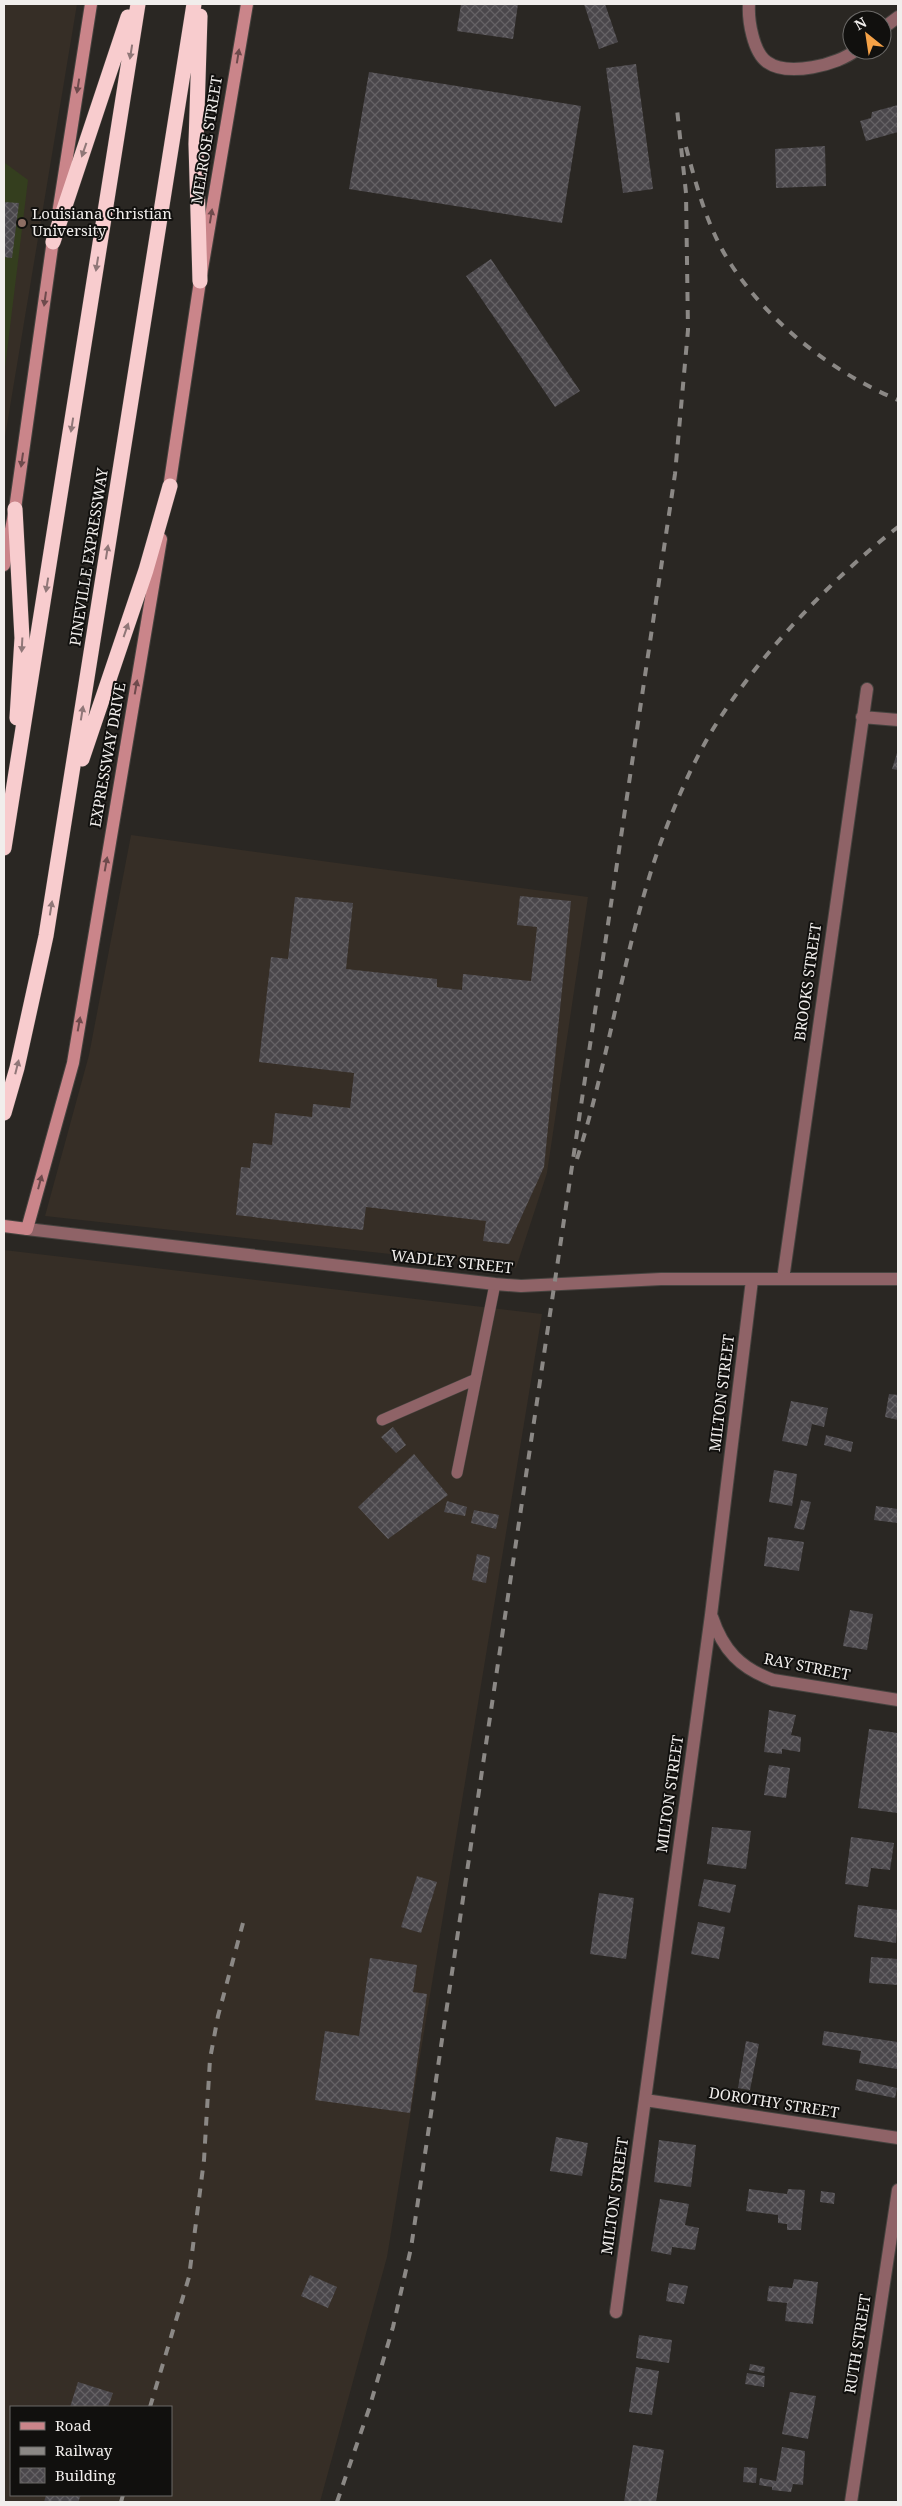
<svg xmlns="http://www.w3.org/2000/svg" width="902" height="2506" font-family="'Noto Serif',serif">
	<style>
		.built { fill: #362e26; fill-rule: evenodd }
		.green { fill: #343e1e }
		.building { fill: url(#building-cross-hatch) }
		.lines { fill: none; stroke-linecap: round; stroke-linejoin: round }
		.service-casing { stroke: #46433f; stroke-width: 12 }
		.minor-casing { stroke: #46433f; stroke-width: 14 }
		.tertiary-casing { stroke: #46433f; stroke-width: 14 }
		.secondary-casing { stroke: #46433f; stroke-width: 14 }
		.motorway-casing { stroke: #46433f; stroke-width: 16 }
		.service { stroke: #8f6367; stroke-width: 11 }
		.minor { stroke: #8f6367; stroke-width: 12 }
		.tertiary { stroke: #8f6367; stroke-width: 12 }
		.secondary { stroke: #ca858a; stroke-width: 12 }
		.motorway { stroke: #f8ccce; stroke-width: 15 }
		.rail { stroke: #8b8885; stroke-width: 4; stroke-dasharray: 9 9; stroke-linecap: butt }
		.oneway { fill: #907778 }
		.oneway2 { fill: #6e4a4c }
		.education-dot { fill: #8d6e63; stroke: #11100e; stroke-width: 2 }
		.labels { text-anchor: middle; stroke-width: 4; stroke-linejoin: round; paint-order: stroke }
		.street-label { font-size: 15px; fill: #f1eeec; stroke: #11100e }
		.poi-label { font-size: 15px; fill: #f1eeec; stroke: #11100e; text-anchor: start }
	</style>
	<defs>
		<pattern id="building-cross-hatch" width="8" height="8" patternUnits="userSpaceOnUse" patternTransform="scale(1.25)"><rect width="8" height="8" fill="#4a474b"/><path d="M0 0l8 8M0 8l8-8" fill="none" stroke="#656265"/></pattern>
	</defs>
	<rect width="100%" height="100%" fill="#2a2723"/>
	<path class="built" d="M4,4H77L4,443Z
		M131,835L588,897L547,1173L516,1268L45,1216L89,1055Z
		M4,1250L542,1314L387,2257L320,2502H4ZM11,2407H171V2495H11Z"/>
	<path class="green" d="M5,163L28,180L4,376V164Z"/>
	<path class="building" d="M461,4H518L513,39L457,31Z
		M584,4H605L618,42L599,49Z
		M636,64L653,189L623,193L606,68Z
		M369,72L581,106L562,223L349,189Z
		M898,105V132L866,141L860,121L871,118L872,112Z
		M825,146L826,186L776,188L775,149Z
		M4,202L19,203L12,258L4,257Z
		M491,259L580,391L555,407L466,276Z
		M897,753H898V770L892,769Z
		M520,896L571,901L544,1167L509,1244L483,1241L486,1221L366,1207L363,1230L236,1215L241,1167L250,1168L253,1143L272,1145L275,1113L312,1117L313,1104L350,1108L354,1073L259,1062L271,957L288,959L295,897L353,903L346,969L437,979V987L462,990L463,974L531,981L537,927L517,925Z
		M889,1394L898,1395V1420L885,1417Z
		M791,1401L828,1408L824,1427L812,1424L807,1446L782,1441Z
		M393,1427L406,1445L396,1453L381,1437Z
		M826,1435L853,1442L851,1452L824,1445Z
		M414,1454L448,1495L388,1539L358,1507Z
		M774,1470L797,1474L792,1506L769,1502Z
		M801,1500L811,1502L804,1530L794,1528Z
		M447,1501L467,1507L465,1516L444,1512Z
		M876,1506L898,1509V1523L874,1520Z
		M474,1510L499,1515L496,1529L471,1523Z
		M768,1537L804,1542L799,1571L764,1566Z
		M477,1554L490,1557L486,1583L472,1580Z
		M850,1610L873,1614L867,1650L843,1646Z
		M769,1710L796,1715L791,1735L801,1737L800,1752L782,1749V1754L764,1752Z
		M869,1729L898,1733V1813L858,1808Z
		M769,1765L790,1768L786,1798L764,1795Z
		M712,1827L751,1831L746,1869L707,1864Z
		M851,1837L894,1843L890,1870L871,1868L868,1887L845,1884Z
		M417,1876L437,1882L421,1933L401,1927Z
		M704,1879L736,1885L730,1913L698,1906Z
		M599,1893L634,1898L626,1959L590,1954Z
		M858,1905L898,1910L896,1943L854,1937Z
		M698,1922L725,1927L719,1959L691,1954Z
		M871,1957L898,1959V1985L869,1983Z
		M370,1958L417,1965L413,1992L427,1994L410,2113L315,2100L325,2031L359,2036Z
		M824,2031L898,2042L897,2069L859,2063L861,2051L822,2045Z
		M746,2041L759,2044L750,2090L738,2088Z
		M857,2079L897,2088L895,2098L855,2090Z
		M556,2137L588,2143L582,2176L550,2171Z
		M659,2140L696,2145L691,2187L654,2182Z
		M749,2189L787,2194L788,2189L805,2190L801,2230H787V2224L778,2223V2215L746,2211Z
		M821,2191L835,2193L834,2204L820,2202Z
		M660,2199L689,2204L685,2225L699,2228L695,2250L672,2247L671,2255L651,2251Z
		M310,2275L337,2287L328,2308L301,2296Z
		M794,2279L818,2282L813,2324L785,2321L787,2303L767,2301L769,2286L792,2288Z
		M669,2283L688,2286L684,2304L666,2301Z
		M639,2335L672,2340L669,2363L636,2358Z
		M750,2364L765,2367L764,2373L749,2370Z
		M636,2367L659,2371L652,2415L629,2412Z
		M747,2373L765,2376L764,2387L745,2384Z
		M78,2382L113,2393L108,2407H70Z
		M790,2392L816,2396L808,2439L782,2434Z
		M633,2445L664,2450L656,2502H624Z
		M782,2447L805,2451L803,2485L793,2484L791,2492L772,2490V2487L759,2485L760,2478L776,2481Z
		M744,2467L757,2468L756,2483L743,2482Z
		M46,2495H81L78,2502H44Z"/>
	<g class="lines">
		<g class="service-casing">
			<path id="service" d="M382,1420L476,1379
				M457,1473L495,1284"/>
		</g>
		<g class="minor-casing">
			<path id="minor" d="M749,4C748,20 753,52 767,62C788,77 838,65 856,50
				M882,29L898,17
				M862,717L898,720
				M783,1279L867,689
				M712,1617C723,1650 740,1668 773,1680L898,1700
				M645,2100L898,2138
				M616,2312L711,1615L752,1280
				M851,2502L898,2190"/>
		</g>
		<g class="tertiary-casing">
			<path id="tertiary" d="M27,1229L495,1284L521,1286L661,1279H898"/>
		</g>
		<g class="secondary-casing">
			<path id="secondary" d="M58,214L91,4
				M168,495L200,281L247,4
				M4,565L15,509L54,233
				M4,1226L27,1229L73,1063L161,539"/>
		</g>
		<g class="motorway-casing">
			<path id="motorway" d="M200,16L196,144L200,281
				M53,242L128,17
				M15,509L22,638L17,718
				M82,759L146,570L170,486
				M4,848L138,4
				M4,1113L17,1068L46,936L194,4"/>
		</g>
		<use href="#service" class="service"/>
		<use href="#minor" class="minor"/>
		<use href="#tertiary" class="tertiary"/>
		<use href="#secondary" class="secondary"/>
		<use href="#motorway" class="motorway"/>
		<path class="rail" d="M686,147C697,188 708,230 732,266C771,325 834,373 898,400
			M577,1159C609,1059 623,953 657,853C672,811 690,767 713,729C759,655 830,580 898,527
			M150,2407L189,2277L204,2160L210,2059L218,2016L243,1923
			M121,2502L123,2495
			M337,2502L369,2409L393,2327L411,2248L675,474L688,330L686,193L677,109"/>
	</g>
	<defs><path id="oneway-solid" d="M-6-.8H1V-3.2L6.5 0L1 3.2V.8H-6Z" transform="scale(1.25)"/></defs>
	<g class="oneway">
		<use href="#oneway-solid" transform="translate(131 52) rotate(99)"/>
		<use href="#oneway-solid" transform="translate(84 150) rotate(109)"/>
		<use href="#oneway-solid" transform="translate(97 264) rotate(99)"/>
		<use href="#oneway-solid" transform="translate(72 425) rotate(99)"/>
		<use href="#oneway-solid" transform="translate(107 552) rotate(-81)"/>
		<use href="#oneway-solid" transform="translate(47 585) rotate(99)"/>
		<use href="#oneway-solid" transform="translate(126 630) rotate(-71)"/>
		<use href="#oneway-solid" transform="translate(22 645) rotate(93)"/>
		<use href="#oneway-solid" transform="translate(82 713) rotate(-81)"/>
		<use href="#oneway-solid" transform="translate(51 908) rotate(-81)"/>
		<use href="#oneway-solid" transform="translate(17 1067) rotate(-76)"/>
	</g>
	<g class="oneway2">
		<use href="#oneway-solid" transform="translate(238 56) rotate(-81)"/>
		<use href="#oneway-solid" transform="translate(78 86) rotate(99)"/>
		<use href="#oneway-solid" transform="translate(211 216) rotate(-81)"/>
		<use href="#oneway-solid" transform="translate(45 299) rotate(98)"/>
		<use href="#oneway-solid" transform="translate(22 460) rotate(98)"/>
		<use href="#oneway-solid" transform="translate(136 687) rotate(-80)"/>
		<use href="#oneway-solid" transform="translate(106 864) rotate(-80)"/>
		<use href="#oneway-solid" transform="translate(79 1024) rotate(-80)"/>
		<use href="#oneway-solid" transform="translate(40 1182) rotate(-75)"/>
	</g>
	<circle class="education-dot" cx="22" cy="223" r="5"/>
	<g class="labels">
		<g class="street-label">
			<text transform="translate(207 140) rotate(-81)" y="5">MELROSE STREET</text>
			<text transform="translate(89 557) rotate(-81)" y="5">PINEVILLE EXPRESSWAY</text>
			<text transform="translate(108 755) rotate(-80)" y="5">EXPRESSWAY DRIVE</text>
			<text transform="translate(808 982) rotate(-82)" y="5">BROOKS STREET</text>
			<text transform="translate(452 1262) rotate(6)" y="5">WADLEY STREET</text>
			<text transform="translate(722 1393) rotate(-83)" y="5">MILTON STREET</text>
			<text transform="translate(807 1667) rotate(11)" y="5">RAY STREET</text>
			<text transform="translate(670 1794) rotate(-82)" y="5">MILTON STREET</text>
			<text transform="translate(774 2103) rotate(9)" y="5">DOROTHY STREET</text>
			<text transform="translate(615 2196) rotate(-82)" y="5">MILTON STREET</text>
			<text transform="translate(858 2344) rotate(-81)" y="5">RUTH STREET</text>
		</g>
		<g class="poi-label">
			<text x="32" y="219">Louisiana Christian<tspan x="32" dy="17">University</tspan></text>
		</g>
	</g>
	<rect width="902" height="2506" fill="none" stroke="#f1eeec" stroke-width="10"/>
	<rect x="10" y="2406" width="162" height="90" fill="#11100e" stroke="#6b6967"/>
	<rect x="20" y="2422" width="25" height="8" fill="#ca858a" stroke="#6b6967"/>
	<text x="55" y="2431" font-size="15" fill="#f1eeec">Road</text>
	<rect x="20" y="2447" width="25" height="8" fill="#8b8885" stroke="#6b6967"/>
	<text x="55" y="2456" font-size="15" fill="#f1eeec">Railway</text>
	<rect x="20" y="2468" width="25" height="15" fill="url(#building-cross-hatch)" stroke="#6b6967"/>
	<text x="55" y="2481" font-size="15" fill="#f1eeec">Building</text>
	<g transform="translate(867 35) rotate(330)"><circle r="24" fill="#11100e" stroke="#6b6967"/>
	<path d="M0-4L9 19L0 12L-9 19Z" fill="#f6a247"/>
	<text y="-8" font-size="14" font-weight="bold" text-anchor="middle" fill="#f1eeec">N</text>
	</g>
</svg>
